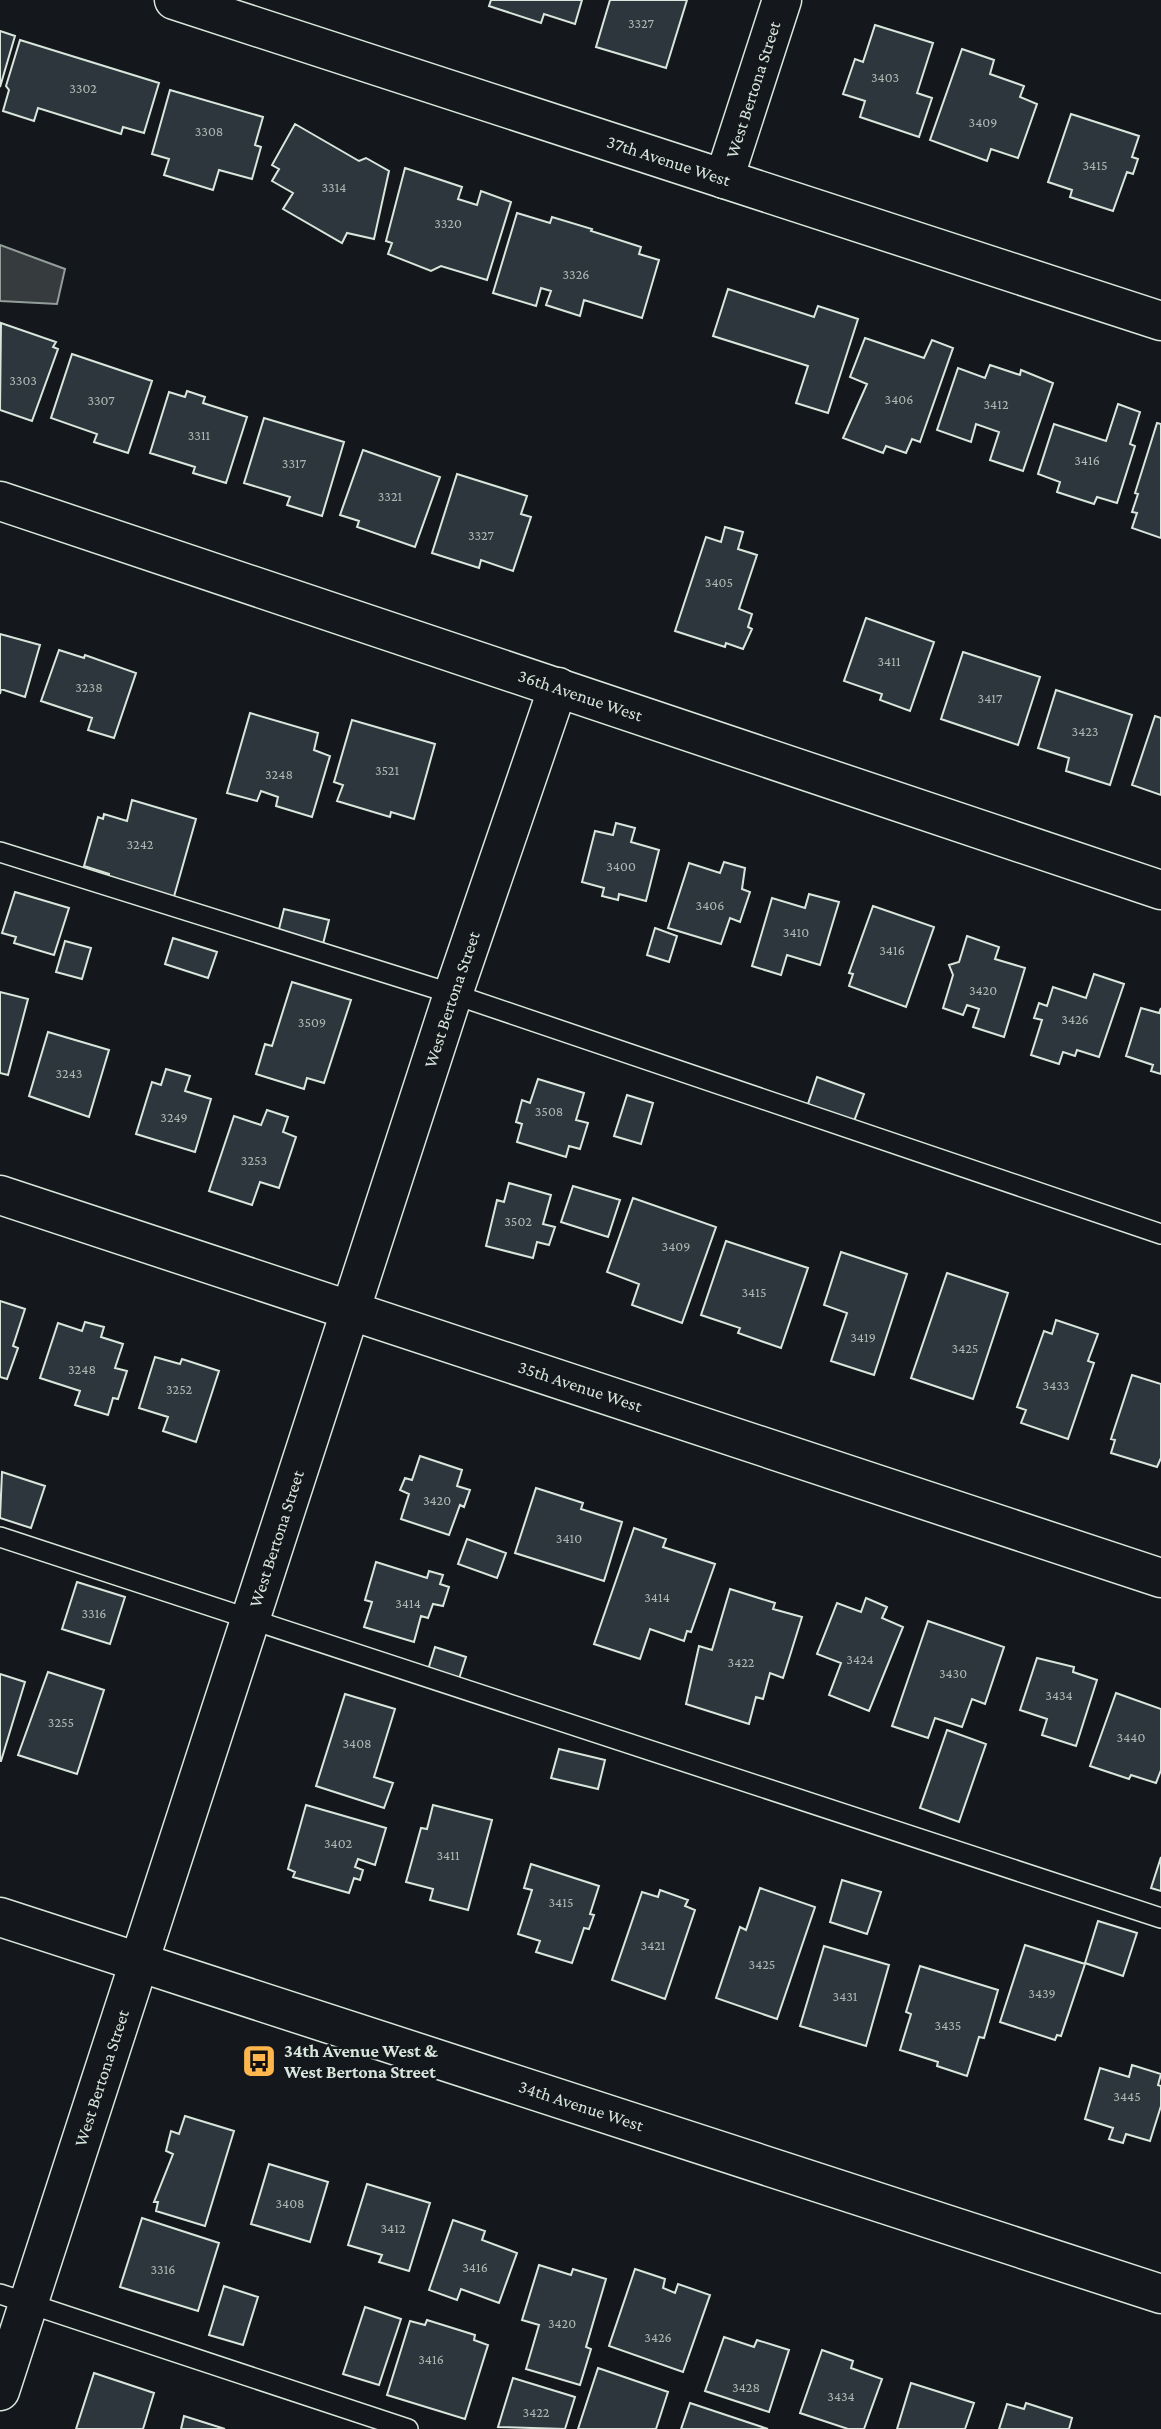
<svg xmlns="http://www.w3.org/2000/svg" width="1161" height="2429" font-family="'Crimson Pro',serif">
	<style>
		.water { fill: #363b3e; stroke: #939e99; stroke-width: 2 }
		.building { fill: #2c363c; stroke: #d8e6dc; stroke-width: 2 }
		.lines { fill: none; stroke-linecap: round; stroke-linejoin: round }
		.service-casing { stroke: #d8e6dc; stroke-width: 22 }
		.minor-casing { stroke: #d8e6dc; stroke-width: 41 }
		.tertiary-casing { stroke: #d8e6dc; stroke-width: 41 }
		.service { stroke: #14181c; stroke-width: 19 }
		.minor { stroke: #14181c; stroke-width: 38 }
		.tertiary { stroke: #14181c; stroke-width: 38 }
		.labels { text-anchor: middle; stroke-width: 5; stroke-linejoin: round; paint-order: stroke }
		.number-label { font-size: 14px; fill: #adbab4 }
		.street-label { font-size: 18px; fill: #d8e6dc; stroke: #14181c }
		.poi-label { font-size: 18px; font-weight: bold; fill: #d8e6dc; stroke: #14181c; text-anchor: start }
	</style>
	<rect width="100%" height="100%" fill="#14181c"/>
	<path class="water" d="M0,245L65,269L57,304L0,301Z"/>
	<path class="building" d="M491,0H582L575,24L544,14L541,23L489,6Z
		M610,0H687L666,68L596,47Z
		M875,25L933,43L917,93L932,98L919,137L860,117L865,101L843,94L855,59L863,62Z
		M0,31L15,36L0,87Z
		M20,40L159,83L144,133L123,127L121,134L38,108L34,121L3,111L9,90L6,86Z
		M962,49L994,60L990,74L1024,86L1020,97L1037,104L1018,158L991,149L987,161L930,140Z
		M170,90L263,117L255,145L261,147L252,179L219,170L213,190L164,175L169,159L152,154Z
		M1071,114L1139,136L1132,157L1138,159L1133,174L1127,172L1113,211L1070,197L1072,190L1048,182Z
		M295,124L359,161L366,158L389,171L374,239L347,233L342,243L283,209L293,193L272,181L279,169L272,165Z
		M405,168L462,187L458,199L477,205L481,191L511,202L487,280L441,266L431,271L388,254L392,243L386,241Z
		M517,213L550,223L552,217L592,229L591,231L641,247L639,254L659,260L642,318L584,300L580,316L546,305L551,291L541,288L536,306L493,293Z
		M728,289L814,317L818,306L858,319L828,413L796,403L808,366L713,336Z
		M1,323L56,342L53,347L58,349L32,421L0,410Z
		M865,338L924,358L932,340L953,348L920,442L912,439L906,453L886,446L883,453L843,438L867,384L850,377Z
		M72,354L152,381L128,453L94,442L97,434L51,418Z
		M990,365L1020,375L1021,370L1053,383L1023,471L990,460L999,432L976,424L971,442L937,430L958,368L985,378Z
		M187,391L205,397L203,403L247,417L226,483L193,473L195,467L150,453L169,392L185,397Z
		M1118,404L1140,412L1130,444L1135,446L1117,503L1097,497L1094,504L1057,492L1060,482L1038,474L1054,424L1106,441Z
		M264,418L344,442L322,516L287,505L290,497L244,483Z
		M1157,423L1161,424V538L1132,528L1137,513L1132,512L1138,494L1135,493Z
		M363,450L440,477L415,547L357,527L359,521L340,515Z
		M457,474L527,496L521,514L531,517L513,571L481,560L479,568L432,553Z
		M725,527L743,532L738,549L757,555L739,609L752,614L748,627L752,629L743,649L726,643L725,647L675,631L706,537L721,542Z
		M866,618L934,642L910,711L880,700L882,694L844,681Z
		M0,634L40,645L25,697L1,689L0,694Z
		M59,650L84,658L85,655L136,673L114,738L88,730L92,718L41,701Z
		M963,652L1040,677L1018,745L941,719Z
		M1056,690L1132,715L1110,785L1066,771L1069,758L1038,748Z
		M250,713L318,733L314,750L330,756L312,817L276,806L278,797L261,791L257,801L227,793Z
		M1155,716L1161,718V795L1132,785Z
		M352,720L435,744L414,819L391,812L390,817L337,801L343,785L334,782Z
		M132,800L196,819L173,900L107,880L109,874L84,866L98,817L103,819L104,814L127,821Z
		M616,823L635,828L631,842L659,850L646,901L619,894L618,900L602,896L604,888L582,882L595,831L613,835Z
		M724,862L745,868L742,889L750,892L740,922L730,918L721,944L668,928L689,863L720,873Z
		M15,892L69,908L54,955L14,943L16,937L2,933Z
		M809,894L839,902L820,965L787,955L781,975L752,966L772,898L805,908Z
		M873,906L934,927L906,1007L849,986L853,974L849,973Z
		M284,909L329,920L322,948L277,937Z
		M655,928L677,936L669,962L647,955Z
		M967,936L999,947L995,959L1025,968L1004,1037L973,1027L979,1009L967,1005L963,1015L943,1008L953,975L949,965L959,962Z
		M173,938L217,952L208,978L165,964Z
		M65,941L91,948L82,979L56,972Z
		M1094,974L1124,984L1099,1057L1077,1050L1075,1056L1063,1052L1059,1064L1031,1055L1042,1020L1034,1018L1039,1003L1047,1006L1053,987L1086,998Z
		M292,982L351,1000L324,1083L307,1078L304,1089L256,1074L265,1044L272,1046Z
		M0,992L28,999L8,1075L0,1073Z
		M1141,1008L1159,1013L1161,1008V1074L1151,1071L1153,1065L1126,1056Z
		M48,1032L109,1050L89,1117L29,1096Z
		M166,1069L190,1076L185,1091L211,1099L195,1152L136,1134L152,1082L161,1085Z
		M817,1077L864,1094L853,1124L807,1107Z
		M538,1079L584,1093L576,1120L588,1123L580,1149L569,1146L566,1157L517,1142L522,1124L516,1122L522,1100L530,1103Z
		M627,1095L653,1103L641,1144L614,1136Z
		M267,1110L288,1117L283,1132L296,1137L279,1188L260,1182L252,1205L209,1191L234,1116L261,1125Z
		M509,1183L551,1195L543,1224L555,1227L549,1245L537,1242L533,1258L486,1246L497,1200L504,1202Z
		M573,1186L620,1200L608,1237L561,1222Z
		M633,1198L716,1227L682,1323L632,1305L639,1284L607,1272Z
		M726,1241L808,1268L781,1348L738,1333L740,1328L701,1315Z
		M841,1252L907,1274L874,1375L831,1361L847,1313L824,1305Z
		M947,1273L1008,1293L973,1399L911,1378Z
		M0,1301L25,1309L13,1346L18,1348L7,1379L0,1377Z
		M1056,1320L1098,1334L1088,1361L1094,1363L1068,1439L1021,1423L1026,1410L1017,1407L1044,1331L1052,1334Z
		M85,1322L104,1327L101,1337L123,1344L115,1368L127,1371L118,1399L113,1398L108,1415L75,1405L80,1391L40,1378L58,1323L82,1331Z
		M155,1357L180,1364L182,1359L219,1371L196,1442L163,1431L168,1417L139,1408Z
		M1132,1375L1161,1384V1458L1157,1467L1111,1453L1115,1440L1111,1439Z
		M420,1456L462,1470L457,1486L470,1490L464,1507L460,1505L449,1535L401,1519L409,1494L400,1490L405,1478L412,1480Z
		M2,1472L45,1486L31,1528L0,1518Z
		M536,1488L583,1503L581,1509L622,1522L604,1581L515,1553Z
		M634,1528L666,1539L663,1547L715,1564L691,1632L687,1631L684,1641L650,1629L640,1659L594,1644Z
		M467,1539L506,1553L497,1578L458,1564Z
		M376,1562L427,1578L429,1571L443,1575L440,1584L449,1587L443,1606L433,1604L428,1618L421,1616L414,1642L364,1627L372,1602L365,1600Z
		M77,1582L125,1597L110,1644L62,1629Z
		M730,1589L775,1603L773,1609L802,1617L783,1678L770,1673L763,1699L756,1697L749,1724L686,1704L699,1646L712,1650Z
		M866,1598L887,1607L882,1618L903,1627L869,1711L829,1695L841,1663L817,1654L837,1603L861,1612Z
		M928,1621L1004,1647L985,1704L972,1699L962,1727L935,1718L928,1738L892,1726Z
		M435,1647L466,1657L458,1682L427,1673Z
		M1037,1658L1074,1667L1073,1672L1097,1680L1076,1746L1042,1735L1047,1719L1020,1710Z
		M48,1672L104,1690L77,1774L18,1755Z
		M0,1674L25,1682L1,1761H0Z
		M1116,1693L1161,1709V1770L1156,1783L1131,1775L1129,1779L1090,1766Z
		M345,1694L395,1709L374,1777L393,1783L384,1808L316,1786Z
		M947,1730L986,1744L959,1822L920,1808Z
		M559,1749L605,1760L598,1789L551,1778Z
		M306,1805L386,1828L375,1865L358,1859L355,1867L363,1870L360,1880L354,1878L349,1893L293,1877L295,1872L288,1869Z
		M433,1805L492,1820L468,1910L430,1900L433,1889L406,1882L421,1828L427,1829Z
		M1161,1857V1891L1151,1888Z
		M531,1864L599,1886L590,1914L594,1915L589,1929L584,1928L572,1963L536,1952L540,1941L518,1934L532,1890L524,1888Z
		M842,1880L881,1892L867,1934L830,1922Z
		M760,1888L815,1907L777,2019L716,1998L740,1927L746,1930Z
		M660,1890L688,1900L685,1906L695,1910L665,1999L612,1980L642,1892L658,1897Z
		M1098,1921L1137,1933L1123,1976L1085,1963Z
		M1025,1945L1085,1964L1061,2036L1057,2035L1055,2040L1000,2022Z
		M824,1946L889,1965L866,2046L800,2026Z
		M920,1966L998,1990L984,2038L979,2037L967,2076L937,2066L938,2062L900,2050L911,2014L906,2012Z
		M1132,2065L1161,2074L1158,2085L1161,2086V2106L1150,2141L1126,2134L1123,2143L1109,2139L1113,2128L1085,2119L1100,2068L1129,2077Z
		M185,2116L234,2131L205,2226L156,2211L158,2202H154L173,2154L166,2151L171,2131L179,2134Z
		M269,2164L328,2182L310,2242L251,2224Z
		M367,2184L430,2203L409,2271L379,2262L382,2255L348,2245Z
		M142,2218L219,2243L198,2311L120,2287Z
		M453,2220L485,2231L482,2240L517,2253L499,2303L461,2289L457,2300L429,2290Z
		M539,2265L571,2275L573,2269L606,2279L586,2347L591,2349L580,2385L526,2369L539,2325L522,2320Z
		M635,2269L665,2279L663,2288L675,2293L678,2284L710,2295L683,2372L609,2346Z
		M224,2286L258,2297L243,2345L209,2335Z
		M365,2307L401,2319L379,2385L343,2374Z
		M427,2320L475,2335L474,2340L488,2345L465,2419L387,2395L410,2321L425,2325Z
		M724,2337L754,2347L757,2340L789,2350L769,2412L705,2391Z
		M822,2350L853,2361L851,2368L882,2379L864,2429H848L800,2413Z
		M598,2368L668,2392L656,2429H578Z
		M94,2373L154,2393L143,2429H76Z
		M513,2378L575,2397L565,2429L498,2427Z
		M911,2383L974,2403L965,2429H897Z
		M690,2403L768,2429H681Z
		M1026,2403L1072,2418L1069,2429H999L1007,2404L1024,2409Z
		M184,2416L225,2429H181Z"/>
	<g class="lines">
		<g class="service-casing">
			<path id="service" d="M0,852L453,994L1161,1234
				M0,1537L1161,1918
				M0,2294L408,2429"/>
		</g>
		<g class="minor-casing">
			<g id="minor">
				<path id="s1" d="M174,0L1161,321"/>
				<path id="s2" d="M724,179L782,0"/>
				<path id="s3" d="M0,501L1161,890"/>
				<path id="s4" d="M0,1195L1161,1578"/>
				<path id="s5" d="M0,2391L453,994L558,687"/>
			</g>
		</g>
		<g class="tertiary-casing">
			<g id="tertiary">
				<path id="s6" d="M0,1917L1161,2294"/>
			</g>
		</g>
		<use href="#service" class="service"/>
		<use href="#minor" class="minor"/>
		<use href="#tertiary" class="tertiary"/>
	</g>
	<defs>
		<g id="bus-square" transform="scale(1.75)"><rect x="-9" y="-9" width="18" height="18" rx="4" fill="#ffb74d" stroke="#14181c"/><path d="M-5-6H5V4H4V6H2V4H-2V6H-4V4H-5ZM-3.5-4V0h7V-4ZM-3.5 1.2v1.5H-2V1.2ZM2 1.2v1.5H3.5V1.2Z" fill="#111"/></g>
	</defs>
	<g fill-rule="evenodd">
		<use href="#bus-square" x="259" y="2061"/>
	</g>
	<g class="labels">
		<g class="number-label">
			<text x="641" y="28">3327</text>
			<text x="885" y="82">3403</text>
			<text x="83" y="93">3302</text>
			<text x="983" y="127">3409</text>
			<text x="209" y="136">3308</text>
			<text x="1095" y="170">3415</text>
			<text x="334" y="192">3314</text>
			<text x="448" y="228">3320</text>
			<text x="576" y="279">3326</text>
			<text x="23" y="385">3303</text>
			<text x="899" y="404">3406</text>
			<text x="101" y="405">3307</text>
			<text x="996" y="409">3412</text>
			<text x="199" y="440">3311</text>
			<text x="1087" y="465">3416</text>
			<text x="294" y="468">3317</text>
			<text x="390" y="501">3321</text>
			<text x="481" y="540">3327</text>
			<text x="719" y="587">3405</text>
			<text x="889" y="666">3411</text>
			<text x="89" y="692">3238</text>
			<text x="990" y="703">3417</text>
			<text x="1085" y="736">3423</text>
			<text x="387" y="775">3521</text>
			<text x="279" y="779">3248</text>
			<text x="140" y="849">3242</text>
			<text x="621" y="871">3400</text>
			<text x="710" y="910">3406</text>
			<text x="796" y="937">3410</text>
			<text x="892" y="955">3416</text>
			<text x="983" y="995">3420</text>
			<text x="1075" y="1024">3426</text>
			<text x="312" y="1027">3509</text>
			<text x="69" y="1078">3243</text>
			<text x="549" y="1116">3508</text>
			<text x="174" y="1122">3249</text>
			<text x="254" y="1165">3253</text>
			<text x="518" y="1226">3502</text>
			<text x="676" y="1251">3409</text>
			<text x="754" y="1297">3415</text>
			<text x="863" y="1342">3419</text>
			<text x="965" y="1353">3425</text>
			<text x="82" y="1374">3248</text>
			<text x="1056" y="1390">3433</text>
			<text x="179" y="1394">3252</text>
			<text x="437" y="1505">3420</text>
			<text x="569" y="1543">3410</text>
			<text x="657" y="1602">3414</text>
			<text x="408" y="1608">3414</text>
			<text x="94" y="1618">3316</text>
			<text x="860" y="1664">3424</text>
			<text x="741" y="1667">3422</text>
			<text x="953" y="1678">3430</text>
			<text x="1059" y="1700">3434</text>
			<text x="61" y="1727">3255</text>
			<text x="1131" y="1742">3440</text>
			<text x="357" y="1748">3408</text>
			<text x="338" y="1848">3402</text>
			<text x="448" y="1860">3411</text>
			<text x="561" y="1907">3415</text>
			<text x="653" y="1950">3421</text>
			<text x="762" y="1969">3425</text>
			<text x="1042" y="1998">3439</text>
			<text x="845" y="2001">3431</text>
			<text x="948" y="2030">3435</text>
			<text x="1127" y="2101">3445</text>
			<text x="290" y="2208">3408</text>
			<text x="393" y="2233">3412</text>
			<text x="475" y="2272">3416</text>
			<text x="163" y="2274">3316</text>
			<text x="562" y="2328">3420</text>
			<text x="658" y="2342">3426</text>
			<text x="431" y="2364">3416</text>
			<text x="746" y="2392">3428</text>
			<text x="841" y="2401">3434</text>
			<text x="536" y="2417">3422</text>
		</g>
		<g class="street-label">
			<text dy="6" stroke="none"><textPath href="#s2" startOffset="94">West Bertona Street</textPath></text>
			<text dy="6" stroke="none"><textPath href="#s1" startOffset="520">37th Avenue West</textPath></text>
			<text dy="6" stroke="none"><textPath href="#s3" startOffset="612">36th Avenue West</textPath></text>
			<text dy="6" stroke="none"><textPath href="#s5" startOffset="1463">West Bertona Street</textPath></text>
			<text dy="6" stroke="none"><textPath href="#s4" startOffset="611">35th Avenue West</textPath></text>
			<text dy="6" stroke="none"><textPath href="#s5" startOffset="896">West Bertona Street</textPath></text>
			<text dy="6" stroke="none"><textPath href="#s5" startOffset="329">West Bertona Street</textPath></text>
			<text dy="6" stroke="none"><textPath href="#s6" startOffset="611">34th Avenue West</textPath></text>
		</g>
		<g class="poi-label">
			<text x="284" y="2057">34th Avenue West &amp;<tspan x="284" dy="21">West Bertona Street</tspan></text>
		</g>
	</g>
</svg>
